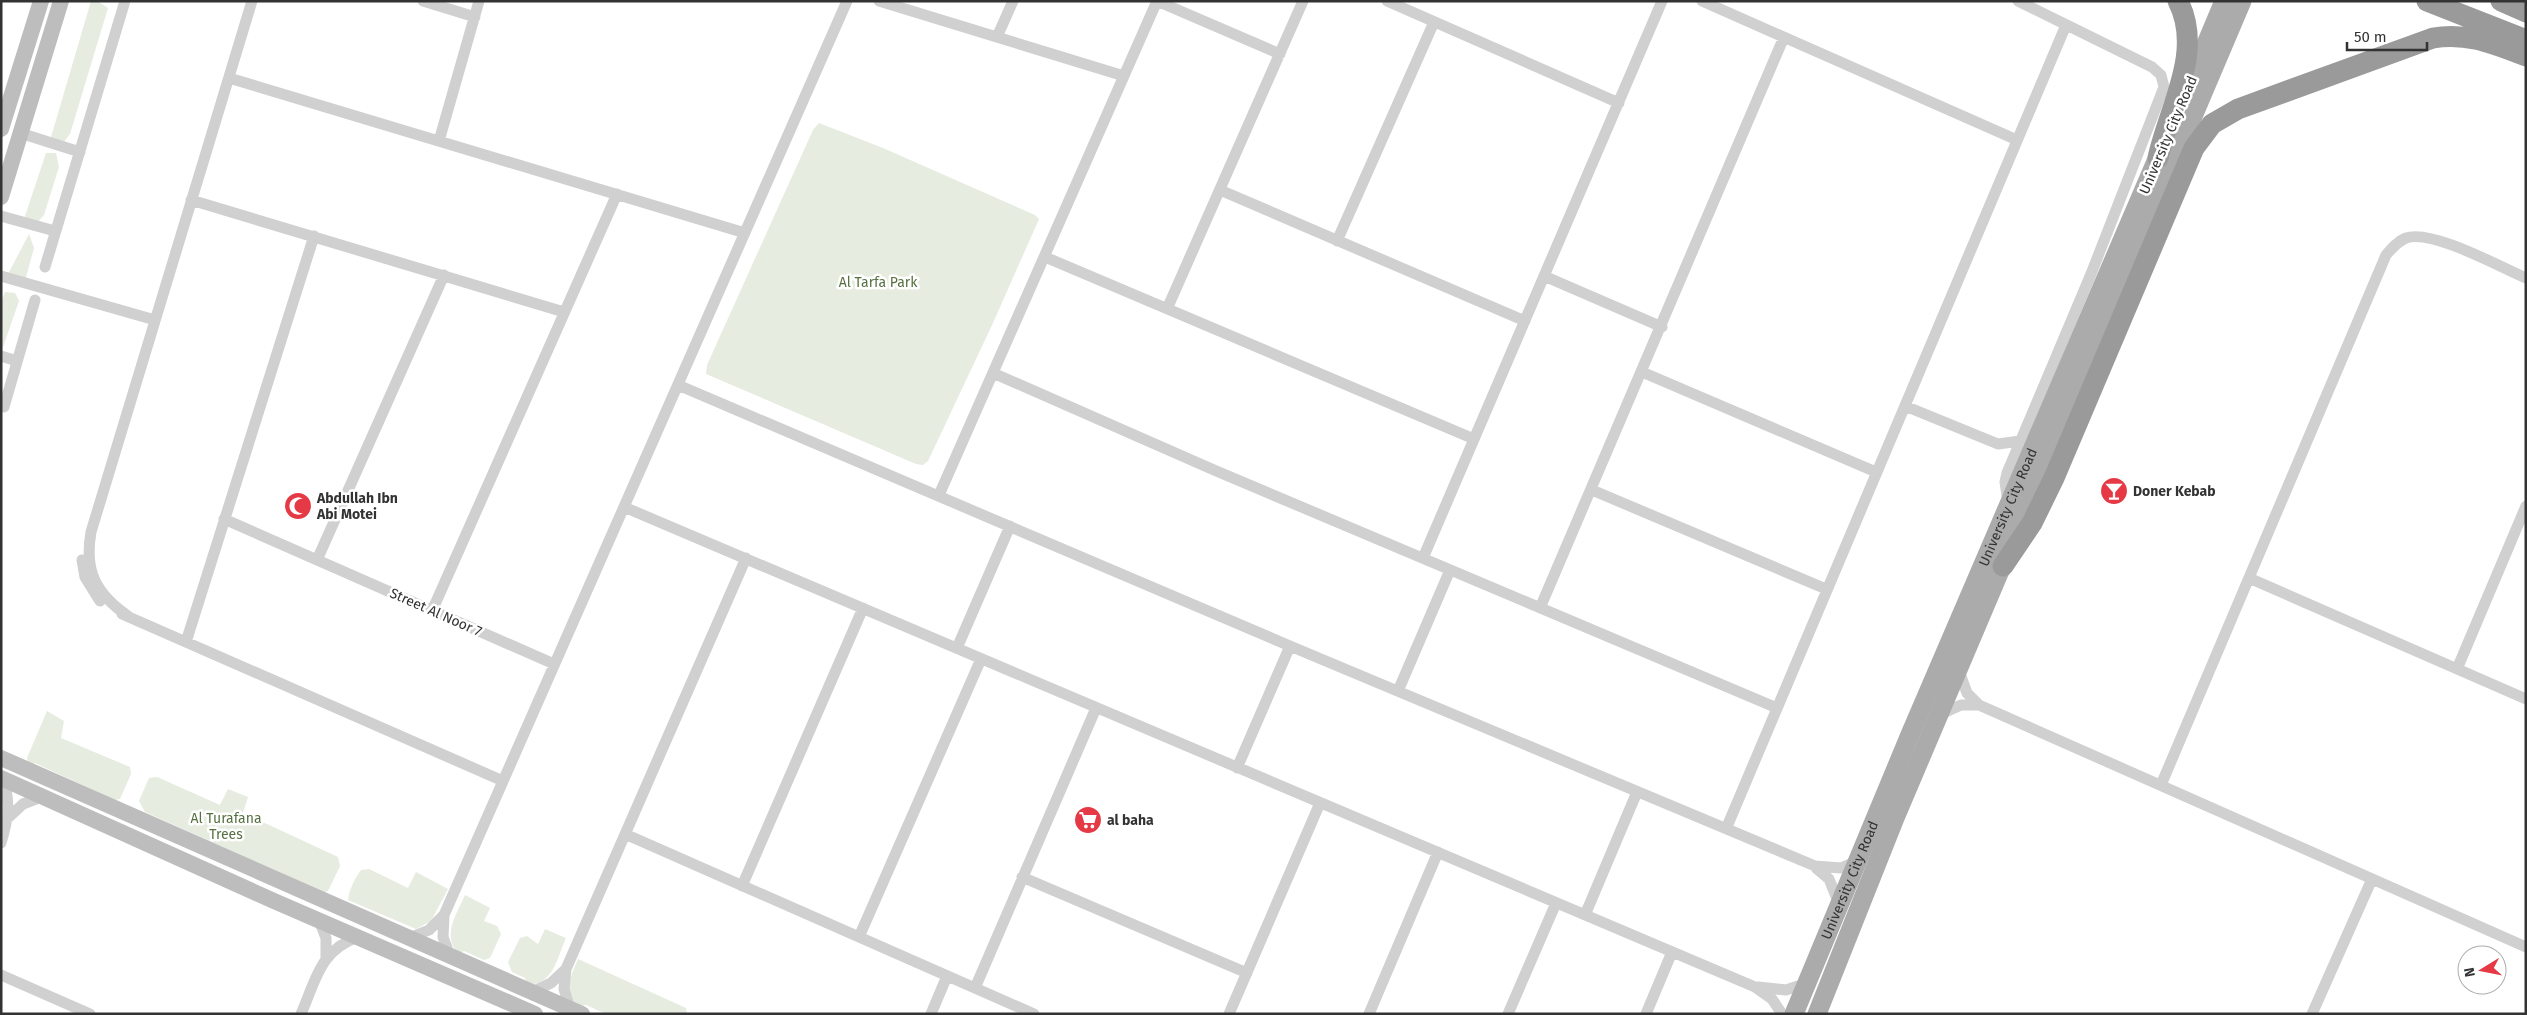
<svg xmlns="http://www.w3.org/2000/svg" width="2527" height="1015" font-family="'Fira Sans',sans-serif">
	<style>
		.green { fill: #e6ecdf }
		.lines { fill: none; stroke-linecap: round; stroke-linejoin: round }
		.minor { stroke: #d0d0d0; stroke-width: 11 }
		.secondary { stroke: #bdbdbd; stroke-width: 16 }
		.primary { stroke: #ababab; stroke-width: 19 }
		.motorway { stroke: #9a9a9a; stroke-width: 21 }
		.labels { text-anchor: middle; stroke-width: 5; stroke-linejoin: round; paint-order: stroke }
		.street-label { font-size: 14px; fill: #333; stroke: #fff }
		.park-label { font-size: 14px; fill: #56703f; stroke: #fff }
		.poi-label { font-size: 14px; font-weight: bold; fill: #333; stroke: #fff; text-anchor: start }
	</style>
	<rect width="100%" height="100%" fill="#fff"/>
	<path class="green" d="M91,1H97L108,8L70,134L63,143L49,144Z
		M819,123L883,148L1035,215L1039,219L993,323L928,461L923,465L916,464L706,374L707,365L813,130Z
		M46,153H56L59,167L44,215L36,224L22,225Z
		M29,234L34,248L25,281L6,278Z
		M5,292L15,293L19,301L1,353V302Z
		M47,711L64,721L61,738L130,767L131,774L120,799L115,800L35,763L29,766L27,758Z
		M157,777L220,805L228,789L248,797L243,813L338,857L340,866L328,891L324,892L145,812L139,801L149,778Z
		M369,869L408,888L416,872L448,889L431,921L416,929L348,900C349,890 355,878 361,870Z
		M465,895L490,908L484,921L497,926L501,934L490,958L484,960L464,951L458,954C442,934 456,916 465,895Z
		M545,929L566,938C556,960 554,984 527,985L525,978L512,972L508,962L520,938L527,936L538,944Z
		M578,959L686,1008L687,1014H606L586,1005L577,1006C563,990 570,978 578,959Z"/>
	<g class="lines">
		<path class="minor" d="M423,1L475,17
			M879,1L1124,76
			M1157,1L1280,54
			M1387,1L1619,103
			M1702,1L2017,140
			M997,37L1013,1
			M229,78L745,233
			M20,133L80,152
			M439,141L479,1
			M1220,190L1525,321
			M191,200L564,312
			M1,216L55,231
			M1337,241L1434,22
			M1045,257L1474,439
			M45,267L125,1
			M1,276L155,320
			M1544,276L1662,327
			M1167,309L1303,1
			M1,356L17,361
			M1642,372L1876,472
			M993,373L1214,470L1777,708
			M678,385L1290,646L1815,866L1841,868L1857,861
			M1905,406L1998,444L2020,441
			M4,407L35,300
			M1592,490L1826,589
			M939,495L1157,1
			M2008,503L2005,482L2007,473L2091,274L2164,87L2161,75L2152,67L2018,1
			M624,507L1755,987L1772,999L1782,1014
			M224,519L554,664
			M1423,558L1662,1
			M82,560L85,577L100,601
			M317,560L444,275
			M2249,578L2526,699
			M1540,608L1784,37
			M432,611L617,194
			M122,614L503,781
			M128,616C96,594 84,571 91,532L252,1
			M186,642L314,236
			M957,648L1010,526
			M2457,669L2526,506
			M1959,671L1967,693L1979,705
			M1398,691L1450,570
			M1941,714L1961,705H1979L2526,947
			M1237,768L1290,646
			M2161,785L2386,255C2392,248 2398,241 2406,238C2432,229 2500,267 2526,278
			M9,817L23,804L41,797
			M1726,829L2066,25
			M625,834L1034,1014
			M1,843C8,820 11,802 3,779
			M1816,868L1829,879L1839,904
			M1022,877L1247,973
			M742,886L863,608
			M1585,915L1637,792
			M319,920L326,938V957
			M859,937L981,659
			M409,938L429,930L444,915
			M450,956L443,937L444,915L847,1
			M1,975L90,1014
			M1758,987L1786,990L1807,983
			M975,988L1096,708
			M532,992L551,983L566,969
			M570,1009L564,989L566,969L746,558
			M301,1014C316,980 320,950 358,937
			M931,1014L947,976
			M1229,1014L1320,803
			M1369,1014L1438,852
			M1508,1014L1556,903
			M1646,1014L1672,952
			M2312,1014L2372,879"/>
		<path class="secondary" d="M1,129L41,1
			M1,197L61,1
			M1,758L582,1014
			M1,778L274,901L535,1014"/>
		<g class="primary">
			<path d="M2185,94L2224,1"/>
			<path id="s1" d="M1794,1014L1909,737L2163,145"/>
			<path d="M1817,1014L1895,818L2242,1"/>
		</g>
		<path class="motorway" d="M2427,1L2526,40
			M2501,1L2526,12
			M2158,158C2169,107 2204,52 2178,1
			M2003,566L2032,523L2054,478L2194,148L2212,124L2238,109L2433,38C2467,32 2494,44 2526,56"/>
	</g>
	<defs>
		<g id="bar-disc" transform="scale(1.4375)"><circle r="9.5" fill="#e63946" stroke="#fff"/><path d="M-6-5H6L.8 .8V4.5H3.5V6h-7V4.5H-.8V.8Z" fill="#fff"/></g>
		<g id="mosque-disc" transform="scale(1.4375)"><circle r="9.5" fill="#e63946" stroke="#fff"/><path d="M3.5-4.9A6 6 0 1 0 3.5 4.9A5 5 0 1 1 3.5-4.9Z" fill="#fff"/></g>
		<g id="supermarket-disc" transform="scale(1.4375)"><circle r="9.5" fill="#e63946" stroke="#fff"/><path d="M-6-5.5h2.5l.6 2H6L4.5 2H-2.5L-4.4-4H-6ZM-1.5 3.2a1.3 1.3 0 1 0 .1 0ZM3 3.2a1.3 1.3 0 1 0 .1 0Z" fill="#fff"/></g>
	</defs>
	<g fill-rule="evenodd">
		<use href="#bar-disc" x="2114" y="491"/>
		<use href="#mosque-disc" x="298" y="506"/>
		<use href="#supermarket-disc" x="1088" y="820"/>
	</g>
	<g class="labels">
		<g class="street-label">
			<text transform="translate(2168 135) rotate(-67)" y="5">University City Road</text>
			<text dy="5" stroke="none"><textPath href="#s1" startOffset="550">University City Road</textPath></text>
			<text transform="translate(436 612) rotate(24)" y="5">Street Al Noor 7</text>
			<text dy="5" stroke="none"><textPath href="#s1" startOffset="145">University City Road</textPath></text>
		</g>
		<g class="park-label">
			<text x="878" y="287">Al Tarfa Park</text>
			<text x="226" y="823">Al Turafana<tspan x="226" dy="16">Trees</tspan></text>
		</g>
		<g class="poi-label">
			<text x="2133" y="496">Doner Kebab</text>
			<text x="317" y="503">Abdullah Ibn<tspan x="317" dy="16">Abi Motei</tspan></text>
			<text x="1107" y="825">al baha</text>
		</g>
	</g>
	<rect width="2527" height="1015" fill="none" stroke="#333333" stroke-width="5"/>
	<g transform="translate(2482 970) rotate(260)"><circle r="24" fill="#ffffff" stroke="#adadad"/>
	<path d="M0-4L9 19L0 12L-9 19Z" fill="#e63946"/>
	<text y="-8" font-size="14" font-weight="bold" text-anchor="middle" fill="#333333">N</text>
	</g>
	<path d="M2347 42v8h80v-8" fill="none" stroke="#333333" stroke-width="2.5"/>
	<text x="2354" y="42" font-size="15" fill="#333333" stroke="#ffffff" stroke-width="4" paint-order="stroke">50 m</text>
</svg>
